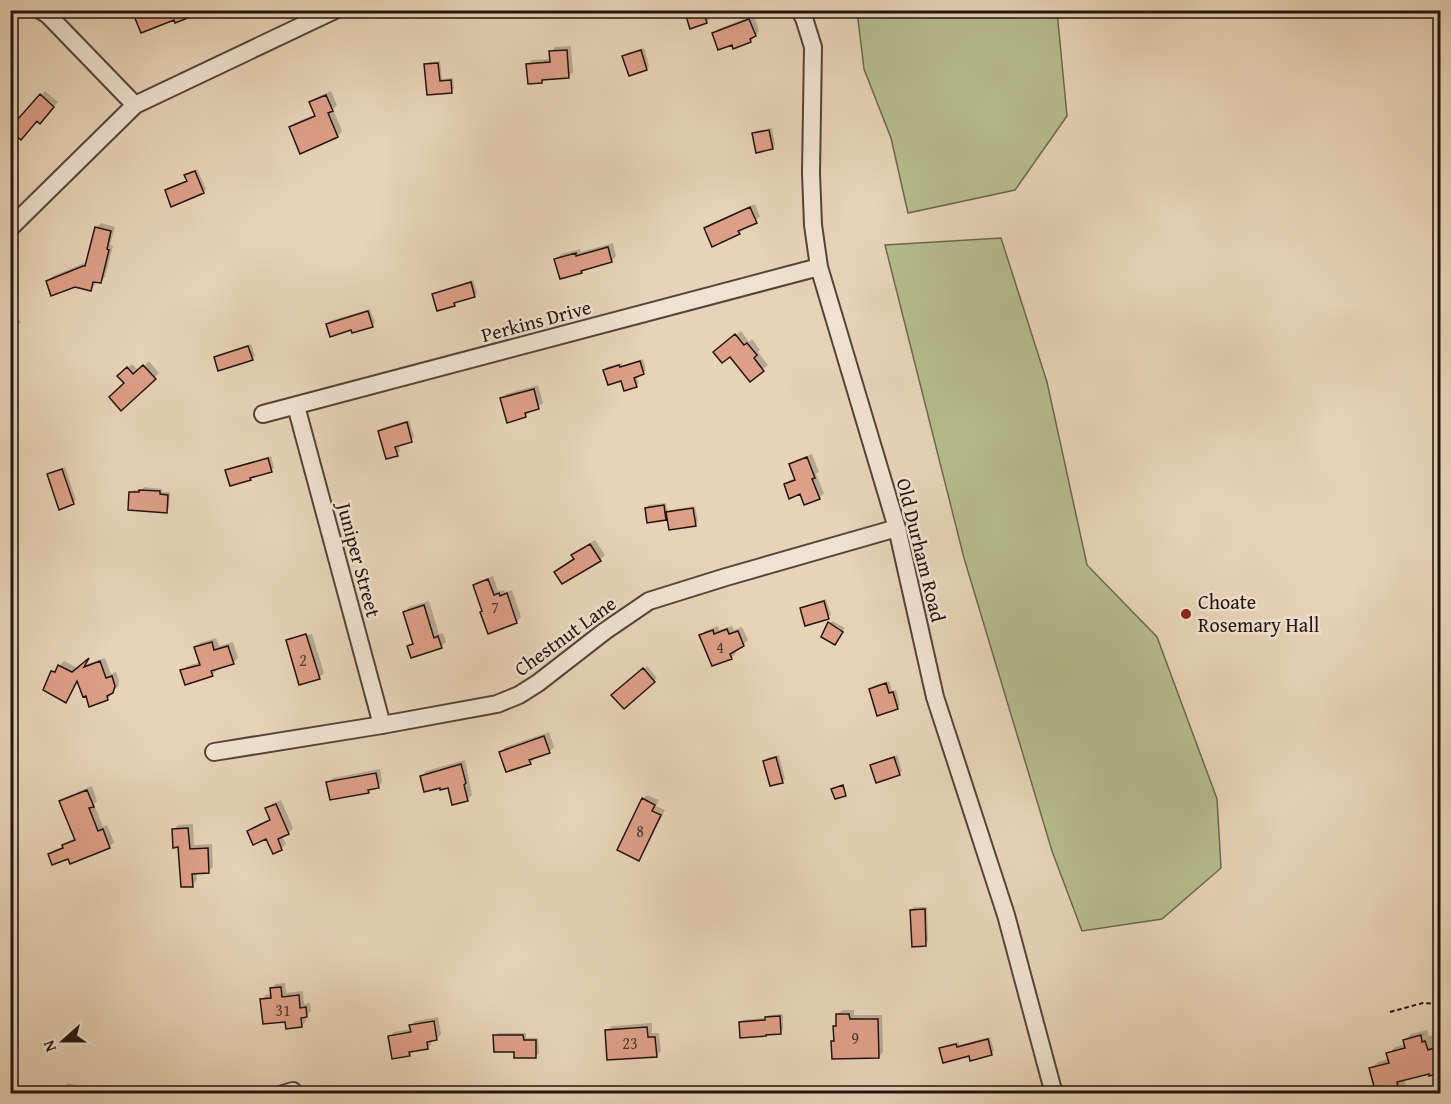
<svg xmlns="http://www.w3.org/2000/svg" width="1451" height="1104" font-family="'Gentium Book Plus',serif">
	<style>
		.green { fill: #b5bc8f; stroke: #6c684e; stroke-width: 1.5 }
		.shadow { fill: #0003 }
		.building { fill: #dd9f87; stroke: #24140e; stroke-width: 1.5 }
		.lines { fill: none; stroke-linecap: round; stroke-linejoin: round }
		.minor-casing { stroke: #554438; stroke-width: 20 }
		.path { stroke: #24140e; stroke-width: 2; stroke-dasharray: 4.5 3; stroke-linecap: butt }
		.minor { stroke: #efe2d0; stroke-width: 16 }
		.poi-dot { fill: #8f2418; stroke: #efe2d0; stroke-width: 2 }
		.labels { text-anchor: middle; stroke-width: 5; stroke-linejoin: round; paint-order: stroke }
		.number-label { font-size: 16px; fill: #52372c }
		.street-label { font-size: 20px; fill: #24140e; stroke: #efe2d0 }
		.poi-label { font-size: 20px; fill: #24140e; stroke: #efe2d0; text-anchor: start }
	</style>
	<rect width="100%" height="100%" fill="#e7d3b7"/>
	<filter id="stains"><feTurbulence type="fractalNoise" baseFrequency=".00333" numOctaves="4"/><feColorMatrix values="0 0 0 0 .2 0 0 0 0 .09 0 0 0 0 .02 0 0 0 .5 -.17"/></filter>
	<radialGradient id="worn" r=".72"><stop offset=".6" stop-color="#630" stop-opacity="0"/><stop offset="1" stop-color="#630" stop-opacity=".3"/></radialGradient>
	<path class="green" d="M857,11H1057L1067,116L1015,190L908,213L891,138L864,69Z
		M1001,238L1047,382L1087,565L1157,637L1217,799L1221,868L1162,919L1082,931L1052,851L964,558L885,245Z"/>
	<path class="shadow" d="M686,10H707L710,19L707,22Z
		M739,10H753L741,15Z
		M754,15L759,31L751,41L732,43L714,34L718,29Z
		M571,46L573,72L569,76L544,78L541,81L528,65L532,60L551,59V52L555,47Z
		M644,48L649,66L647,69L624,56L627,53Z
		M440,61L442,79L453,78L454,89L451,91L428,94L426,65L429,62Z
		M45,91L58,102L45,117L41,95Z
		M331,91L337,105L333,109L342,131L338,136L301,152L291,128L295,123L316,114L311,102L315,98Z
		M772,128L775,145L773,148L753,134L756,131Z
		M197,169L206,189L203,192L166,191L169,188L188,180L186,176Z
		M755,204L760,217L739,233L706,229L710,224Z
		M101,223L115,227L110,245L113,246L105,277L100,282L96,281L95,285L91,289L48,281L53,276L87,262L96,228Z
		M613,243L616,256L612,261L584,269L581,272L556,259L561,254L580,249L581,252Z
		M473,280L477,293L474,296L457,302L454,305L434,295L437,292Z
		M370,309L375,323L372,326L352,328L328,324L330,321Z
		M10,310L21,322L10,332Z
		M741,331L749,342L752,339L760,350L758,352L768,365L750,380L730,355L720,347Z
		M251,344L255,356L252,359L216,358L218,355Z
		M643,359L646,370L643,373L636,375L639,383L636,386L604,370L607,367L622,363V366Z
		M149,361L159,373L121,409L126,383L119,376L132,364L139,371Z
		M538,385L543,403L525,416L502,398L506,394Z
		M409,420L414,437L411,440L398,444L400,451L397,454L379,431L382,428Z
		M812,454L819,472L816,474L824,493L819,498L786,485L790,480L796,478L791,464L796,460Z
		M271,456L274,468L271,470L253,476L250,479L227,471L230,468Z
		M65,467L76,500L73,503L49,475L51,472Z
		M144,487L162,489V492H170L169,508L166,511L131,492L134,490H141Z
		M666,503L668,513L670,510L695,506L698,522L695,525L668,516L665,518L646,508L649,505Z
		M595,540L605,555L600,560L575,558L573,555L578,551Z
		M493,576L498,591L504,590L505,592L512,590L521,617L517,622L489,632L483,610L475,585L479,581Z
		M826,599L831,615L828,617L802,609L804,606Z
		M429,601L439,634L443,633L446,642L441,647H409L414,641L405,612L409,607Z
		M832,621L845,628L835,643L830,623Z
		M718,626L719,630L732,626L734,630L742,627L748,640L743,645L734,650L736,653L731,658L701,636L705,631Z
		M312,634L324,673L319,678L287,640L291,637V640Z
		M216,638L219,646L233,642L238,658L233,663L216,668L217,670L212,675L182,671L187,666L201,662L196,647L200,643Z
		M90,658L87,664L105,658L111,674L116,672L119,681L118,687L111,692L112,694L107,699L79,680L70,696L66,701L53,672L64,661L78,668Z
		M647,666L657,678L624,707L614,695Z
		M889,681L892,691L896,690L900,705L897,708L871,689L873,686Z
		M549,732L554,747L549,752L535,758L530,763L501,752L505,747Z
		M779,755L785,779L782,782L764,761L767,758Z
		M897,755L902,771L899,774L872,766L875,763Z
		M465,760L472,795L467,800L449,787L422,776L426,771Z
		M380,769L382,782L378,787L372,788L368,792L328,782L333,778Z
		M92,786L97,801L94,804L103,827L107,825L114,842L109,847L69,857L49,854L54,850L64,846L69,841L76,838L61,801L66,797Z
		M647,795L659,800L656,806L665,810L643,854L639,859L643,799Z
		M281,800L293,828L289,833L282,836L286,844L281,849L267,837L249,832L253,827L271,818L267,809L272,804Z
		M193,824L194,845L212,844L213,867L209,871L196,872L197,880L192,885L173,830L178,825Z
		M914,907H927L928,941L925,944L911,910Z
		M285,983L286,993L303,991L304,1004L310,1003L311,1011L306,1016V1021L302,1026L286,1020L261,1000L266,995L272,994L271,988L276,984Z
		M842,1010H854V1015H882L883,1052L879,1057L833,1042L835,1039V1027L837,1024V1015Z
		M783,1014V1029L780,1032L741,1022L743,1020L765,1018L769,1015Z
		M438,1017L441,1034L436,1039H432V1043L427,1048L415,1050L409,1055L390,1036L394,1032L412,1029L411,1025L416,1021Z
		M652,1023V1033H659L661,1051L656,1056L607,1031L612,1026Z
		M1427,1030L1429,1036L1432,1035L1434,1044L1440,1042V1071L1431,1074L1430,1072L1404,1079L1408,1094H1378L1371,1068L1378,1062L1389,1059L1388,1054L1395,1047L1406,1044L1405,1040L1411,1034Z
		M498,1033H526V1038H538L539,1053L536,1056L516,1050L495,1036Z
		M990,1037L994,1051L991,1054H970L941,1049L944,1046L959,1042V1045Z
		M67,1083L76,1085L75,1094H64Z"/>
	<path class="building" d="M148,10H206V11L175,23L174,20L141,33L134,16Z
		M684,10H703L707,23L690,29Z
		M749,19L756,36L750,39L751,42L733,49L732,45L718,50L712,33Z
		M567,50L569,78L542,80V83L528,84L526,64L550,62L549,51Z
		M641,50L647,70L629,76L622,56Z
		M438,63L440,81L451,80L452,93L427,95L424,64Z
		M40,94L54,107L40,124L37,121L21,140L10,131V128Z
		M326,95L333,111L328,113L338,137L300,154L289,127L315,116L309,102Z
		M769,130L773,149L756,153L752,133Z
		M195,171L204,193L171,207L165,190L187,181L184,175Z
		M750,207L757,223L738,231L740,234L712,247L704,228Z
		M95,227L111,231L107,249L109,250L101,283L93,282L91,291L75,287L51,296L46,281L83,266H85Z
		M608,247L612,262L581,271L582,273L560,279L554,259L576,253V256Z
		M471,282L475,297L454,303L455,306L437,311L432,294Z
		M368,311L373,327L352,333L351,330L330,337L326,324Z
		M735,334L744,345L747,343L757,355L754,358L764,371L750,382L730,357L722,363L713,352Z
		M248,346L253,360L218,371L214,357Z
		M640,361L644,374L634,378L637,387L624,391L621,381L608,385L603,370L619,365L620,367Z
		M143,365L156,379L121,411L109,397L124,383L117,376L127,367L133,374Z
		M534,389L539,409L525,413L526,417L507,423L500,398Z
		M407,422L412,442L395,447L398,456L386,459L378,431Z
		M807,457L815,478L812,479L820,499L804,505L800,494L789,499L784,484L795,480L789,464Z
		M268,458L272,472L250,478L251,480L230,486L225,470Z
		M62,469L74,504L59,510L47,474Z
		M139,490L160,491V494L168,495L167,513L128,510L129,492H139Z
		M664,505L666,520L647,523L645,508Z
		M693,508L696,526L669,530L666,512Z
		M590,544L601,561L562,584L554,572L574,559L571,555Z
		M488,579L494,595L499,593L500,596L507,593L517,623L488,634L480,612L482,611L473,585Z
		M824,601L829,619L805,626L800,608Z
		M424,605L434,638L438,636L442,648L411,658L407,646L413,644L403,612Z
		M828,622L843,632L835,645L821,637Z
		M727,629L729,634L738,631L744,646L730,654L732,659L712,666L699,635L713,630L714,634Z
		M306,634L320,679L299,685L286,640Z
		M212,642L214,650L228,646L234,664L211,671L213,676L185,685L180,670L200,665L194,647Z
		M89,658L84,667L100,661L106,678L112,676L115,686L113,693L107,696L108,700L89,707L86,696L83,697L77,681L66,703L43,690L51,671L55,672L58,665L72,672Z
		M643,668L655,682L624,709L611,695Z
		M886,683L889,693L893,692L898,709L877,716L869,689Z
		M544,736L550,753L529,760L531,764L506,772L499,752Z
		M776,757L783,783L770,786L763,761Z
		M894,757L900,775L876,783L870,765Z
		M461,764L466,783L464,785L468,801L452,805L448,788L440,790V788L424,792L420,776Z
		M376,773L379,788L368,790L369,793L330,800L326,782Z
		M843,785L846,796L835,799L831,789Z
		M87,790L94,807L89,808L98,831L103,829L110,848L70,864L68,859L52,865L48,854L63,848L62,845L75,840L59,801Z
		M642,798L655,805L652,811L661,815L639,861L617,850Z
		M276,804L289,834L278,839L282,850L273,854L266,839L253,845L247,831L270,820L265,808Z
		M188,828L190,849L208,848L209,873L192,874L193,887H181L178,847L173,848L172,829Z
		M925,909L926,946L912,947L910,910Z
		M281,987L282,997L299,995L300,1008L306,1007L307,1017L301,1018L302,1027L286,1029L285,1022L263,1024L260,999L271,998L270,988Z
		M836,1014H849L850,1019H878L879,1058L832,1059L831,1041H834L833,1026H836Z
		M780,1016L781,1034L766,1035V1036L740,1038L739,1022L765,1020V1017Z
		M434,1021L437,1040L427,1042L428,1049L409,1052L410,1056L392,1059L388,1036L411,1032L409,1025Z
		M647,1027L648,1037H655L657,1057L607,1060L605,1030Z
		M493,1035H523L524,1040H536V1058H514V1052H494Z
		M1421,1035L1422,1042L1425,1041L1428,1050L1440,1046V1073L1429,1076V1074L1397,1082L1400,1094H1376L1369,1068L1389,1063L1386,1053L1405,1048L1403,1040Z
		M988,1039L992,1055L970,1061L969,1056L943,1063L939,1048L956,1044L957,1047Z"/>
	<g class="lines">
		<g class="minor-casing">
			<path id="minor" d="M40,10L48,15L135,105
				M799,10L804,18L813,47L811,173L813,225L819,267L897,528L935,697L1006,915L1054,1094
				M10,228L135,105L335,10
				M296,406L382,725
				M263,414L819,267
				M214,752L382,725L497,704L519,695L538,683L605,631L649,601L726,577L897,528
				M283,1094L293,1091L294,1094"/>
		</g>
		<path class="path" d="M1390,1012L1423,1003L1440,1004"/>
		<use href="#minor" class="minor"/>
	</g>
	<circle class="poi-dot" cx="1186" cy="614" r="6"/>
	<g class="labels">
		<g class="number-label">
			<text x="495" y="613">7</text>
			<text x="720" y="653">4</text>
			<text x="303" y="666">2</text>
			<text x="640" y="837">8</text>
			<text x="283" y="1016">31</text>
			<text x="855" y="1044">9</text>
			<text x="630" y="1049">23</text>
		</g>
		<g class="street-label">
			<text transform="translate(536 321) rotate(-15)" y="7">Perkins Drive</text>
			<text transform="translate(921 550) rotate(76)" y="7">Old Durham Road</text>
			<text transform="translate(359 560) rotate(75)" y="7">Juniper Street</text>
			<text transform="translate(565 636) rotate(-36)" y="7">Chestnut Lane</text>
		</g>
		<g class="poi-label">
			<text x="1198" y="609">Choate<tspan x="1198" dy="23">Rosemary Hall</tspan></text>
		</g>
	</g>
	<rect width="1451" height="1104" fill="none" stroke="#e7d3b7" stroke-width="36"/>
	<rect x="12" y="12" width="1427" height="1080" fill="none" stroke="#24140e" stroke-width="3"/>
	<rect x="18" y="18" width="1415" height="1068" fill="none" stroke="#24140e" stroke-width="1.5"/>
	<g transform="translate(63 1041) rotate(249)" stroke="#efe2d0" stroke-width="4.5" paint-order="stroke">
	<path d="M0-4.5L10 22L0 15L-10 22Z" fill="#24140e"/>
	<text y="-9" font-size="16" font-weight="bold" text-anchor="middle" fill="#24140e">N</text>
	</g>
	<rect width="100%" height="100%" filter="url(#stains)"/>
	<rect width="100%" height="100%" fill="url(#worn)"/>
</svg>
